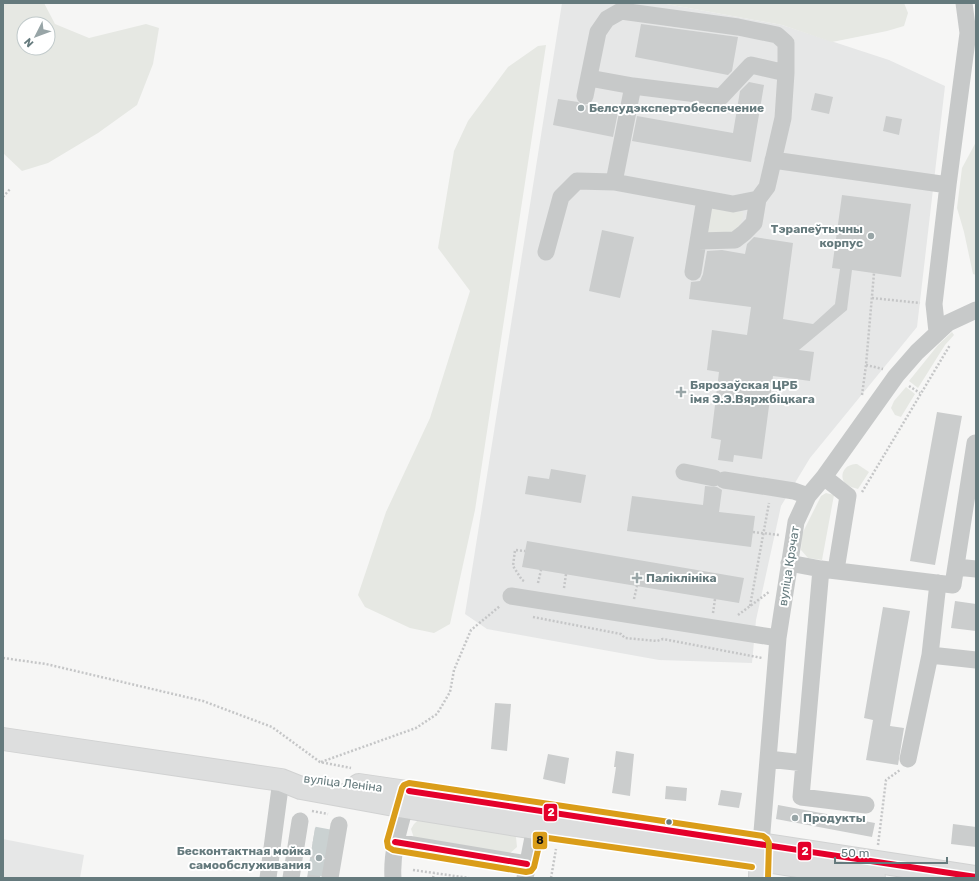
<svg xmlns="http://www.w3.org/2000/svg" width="979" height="881" font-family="Rubik,sans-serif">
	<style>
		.built { fill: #e6e7e7 }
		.green { fill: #e6e8e3; fill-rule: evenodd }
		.building { fill: #cbcdcd }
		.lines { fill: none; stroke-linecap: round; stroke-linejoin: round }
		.minor-tunnel { stroke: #cad1d1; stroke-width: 17; stroke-dasharray: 17 8; stroke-linecap: butt }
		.major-casing { stroke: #d1d2d2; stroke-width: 24 }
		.path { stroke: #c5c6c7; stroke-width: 2.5; stroke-dasharray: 2 2; stroke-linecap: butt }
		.minor { stroke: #c7c9c9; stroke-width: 17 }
		.major { stroke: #dddede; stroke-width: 22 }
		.bus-1-casing { stroke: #fff; stroke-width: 9 }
		.bus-2-casing { stroke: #fff; stroke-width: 9 }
		.bus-1 { stroke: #e4002b; stroke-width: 6 }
		.bus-2 { stroke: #da9d19; stroke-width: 6 }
		.poi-dot { fill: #98a5a7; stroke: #fff; stroke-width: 1.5 }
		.bus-dot { fill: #657a7d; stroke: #fff; stroke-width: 1.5 }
		.labels { text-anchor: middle; stroke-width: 4; stroke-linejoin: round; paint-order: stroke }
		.poi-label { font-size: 12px; font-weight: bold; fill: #657a7d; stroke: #fff; text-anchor: start }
		.street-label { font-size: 12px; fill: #657a7d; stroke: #fff }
		.line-badge { stroke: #fff; stroke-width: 1.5 }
		.badge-label { font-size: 11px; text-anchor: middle; font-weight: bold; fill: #fff }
		.pale-badge-label { font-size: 11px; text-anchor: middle; font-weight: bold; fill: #111 }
	</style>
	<rect width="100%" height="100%" fill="#f6f6f5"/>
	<path class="built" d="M562,3H661L782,25L889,60L945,86L917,327L810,458L781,506L756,620L752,663L659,660L487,629L465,614Z
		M3,839L84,855L80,878H3Z"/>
	<path class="green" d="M3,3H44L55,24L89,38L146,24L159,28L153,64L137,105L98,133L48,163L22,171L3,153ZM24,24H48V48H24Z
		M661,3H904L908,13L904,26L887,31L832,42L782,25Z
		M546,45L475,510L450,624L434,633L410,628L365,607L358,595L386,512L430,418L470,291L438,248L454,151L468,121L508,67L538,46Z
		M976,142V275L973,274L964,232L957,208L962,168Z
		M710,208L743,212C743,221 740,226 734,232L706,234Z
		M952,332L954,335L945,345L918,388L909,381L938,345Z
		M906,387L915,394L901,417L895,415L891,408L894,401Z
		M857,464L869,472L858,489C854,488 848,486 846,484C839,478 843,467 851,465C853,464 855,464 857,464Z
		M826,493L834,495L822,560L808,558L801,550L802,534L821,496Z
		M421,817L510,831L516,837L517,847L508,855L414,838L411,829L414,824Z"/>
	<path class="building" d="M641,24L738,37L732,71L728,75L635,57Z
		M749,82L764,85L751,162L632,141L637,116L733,133L740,91Z
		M815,93L833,97L829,114L811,110Z
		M558,99L578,102L583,106L589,105L614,110V111L618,112L613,137L553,125Z
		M886,116L902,119L899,135L883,131Z
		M842,195L911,204L901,277L852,270L847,310L799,350L814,352L810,381L773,376L762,459L734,455L733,462L718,460L721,440L711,438L719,372L707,370L712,330L747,335L751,307L689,299L691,282L700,281L703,274L707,251L722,250L745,254L747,244L754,237L793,243L783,319L813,324L835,304L840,269L832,268Z
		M602,230L634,237L620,298L589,291Z
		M937,412L962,416L935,565L910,561Z
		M551,469L586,475L581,503L525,494L528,476L549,479Z
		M705,486L717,487L722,490L719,512L755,516L751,547L627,531L632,496L703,505Z
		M527,541L744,578L739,603L522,567Z
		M955,601L976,604V631L951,628Z
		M883,607L910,611L890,726L904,728L898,765L866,760L873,720L864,718Z
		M495,703L511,704L507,751L491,749Z
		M616,751L634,754L630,796L612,793L616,767H614Z
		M548,754L569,758L565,784L543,779Z
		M666,786L687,788L686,801L665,799Z
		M721,790L742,793L739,808L718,805Z
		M778,805L875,823L872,837L776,819Z
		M953,824L976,827V847L951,844Z
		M315,828L328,830L320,878H307Z"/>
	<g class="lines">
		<path class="minor-tunnel" d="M314,835L330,838
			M312,847L328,850
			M309,866L325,868"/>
		<g class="major-casing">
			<path id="major" d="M3,739L281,780L301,788L405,807L535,828L760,860L874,878
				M359,785L733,840L976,877
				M760,878L761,845"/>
		</g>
		<path class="path" d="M3,197L10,189
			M872,298L920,303
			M866,365L883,369
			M909,386L920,393
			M862,395L866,365L874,273
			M862,492L950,345
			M753,532L779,535
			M524,581L522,580L513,566L515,550L525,551
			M538,583L541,570
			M564,588L566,574
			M634,599L637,586
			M750,606L769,503
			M713,613L715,599
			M738,615L769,592
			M533,617L621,634L625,638L657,641L663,639L762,658
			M3,658L46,664L203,701L272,727L320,762L351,768
			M321,762L416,728L437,714L450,692L454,670L471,630L500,606
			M312,811L328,814
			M878,845L886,780L900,770
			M413,870L469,878
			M433,878L434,873
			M551,878L556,849"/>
		<path class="minor" d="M589,78L633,86L614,182
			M633,86L721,97L751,65L786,73
			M773,160L948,185L934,304L937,332
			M948,185L968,33L964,3
			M698,241L735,240L744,233L754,223L758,199
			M546,252L561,197L577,181L614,182L733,204L758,199L767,187L783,118L786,73V43L777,35L738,27L621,11L607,19L598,32L585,96
			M693,272L705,199
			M684,472L714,478
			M824,477L848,496L836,570
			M724,480L794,491L808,496
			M789,563L821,569L953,585L975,443
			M956,567L976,569
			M821,569L801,797L866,805
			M938,583L930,655L976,660
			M511,596L778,638
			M768,759L804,763
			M908,759L930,655
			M395,842L527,864
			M761,844L778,638L796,522L808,496L824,477L896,376L917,352L948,323L976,310
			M268,878L281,780
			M291,878L300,821
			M330,878L339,825
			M393,878C391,850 401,823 408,796
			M525,878L537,817"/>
		<use href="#major" class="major"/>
		<g class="bus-1-casing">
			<path id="bus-1" d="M409,791L976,877
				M395,842L527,864"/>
		</g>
		<g class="bus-2-casing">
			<path id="bus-2" d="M752,867L541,837L534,867L531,871L526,872L393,850L388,847L387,841L402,788L404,785L409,783L763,836L767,839L769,843L768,878"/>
		</g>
		<use href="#bus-1" class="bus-1"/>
		<use href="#bus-2" class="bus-2"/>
	</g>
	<g class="poi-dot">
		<circle cx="581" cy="108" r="4"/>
		<circle cx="871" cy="236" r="4"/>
		<path d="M679 386h4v4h4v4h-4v4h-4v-4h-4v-4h4z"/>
		<path d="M635 572h4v4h4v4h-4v4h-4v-4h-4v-4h4z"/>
		<circle cx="795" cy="818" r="4"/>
		<circle cx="319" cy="858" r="4"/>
	</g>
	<circle class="bus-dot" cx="669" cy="822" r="3.5"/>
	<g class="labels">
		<g class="poi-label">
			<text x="589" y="112">Белсудэкспертобеспечение</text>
			<text x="863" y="233" text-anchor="end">Тэрапеўтычны<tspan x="863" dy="14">корпус</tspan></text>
			<text x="690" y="389">Бярозаўская ЦРБ<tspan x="690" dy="14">імя Э.Э.Вяржбіцкага</tspan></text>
			<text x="646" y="582">Паліклініка</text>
			<text x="803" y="822">Продукты</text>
			<text x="311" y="855" text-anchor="end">Бесконтактная мойка<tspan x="311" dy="14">самообслуживания</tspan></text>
		</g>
		<g class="street-label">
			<text transform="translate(789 566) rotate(-81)" y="4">вуліца Крэчат</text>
			<text transform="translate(343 783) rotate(7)" y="4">вуліца Леніна</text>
		</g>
	</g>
	<g class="line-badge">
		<rect x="543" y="803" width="15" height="19" rx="4" fill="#e4002b"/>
		<rect x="532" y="831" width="16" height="19" rx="4" fill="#da9d19"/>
		<rect x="797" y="841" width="15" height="20" rx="4" fill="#e4002b"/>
	</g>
	<g class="badge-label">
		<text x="551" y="816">2</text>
		<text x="805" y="855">2</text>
	</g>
	<g class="pale-badge-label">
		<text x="540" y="844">8</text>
	</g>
	<rect width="979" height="881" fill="none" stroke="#657a7d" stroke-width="8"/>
	<g transform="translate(36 36) rotate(228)"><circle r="19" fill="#ffffff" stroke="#c1cacb"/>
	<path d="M0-3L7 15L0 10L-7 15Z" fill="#98a5a7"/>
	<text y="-6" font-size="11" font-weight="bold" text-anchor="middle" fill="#657a7d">N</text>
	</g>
	<path d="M835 857v6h112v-6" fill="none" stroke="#657a7d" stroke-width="2"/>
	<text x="841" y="857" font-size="12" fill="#657a7d" stroke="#ffffff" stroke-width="3" paint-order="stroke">50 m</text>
</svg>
